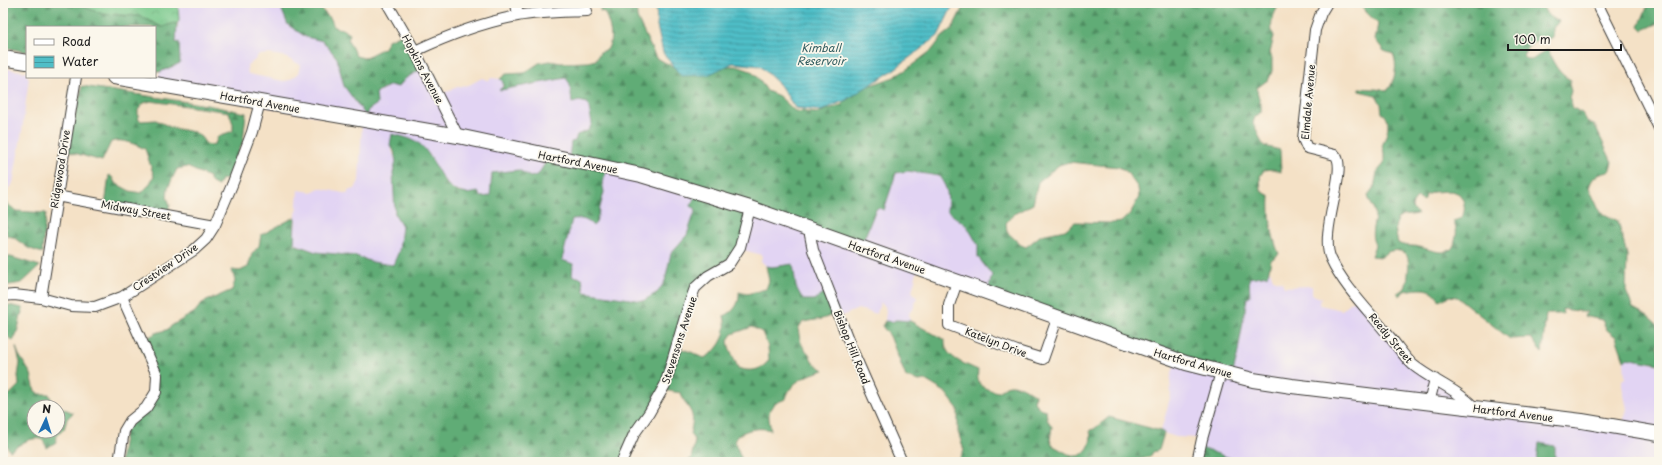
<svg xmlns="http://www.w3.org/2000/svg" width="1662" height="465" font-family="'Playpen Sans',sans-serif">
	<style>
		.built { fill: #e2d4f3; fill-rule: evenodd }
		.forest { fill: url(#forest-firs); stroke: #3e6449; fill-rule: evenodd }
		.park { fill: url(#park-crowns); stroke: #497253 }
		.water { fill: url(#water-rules); stroke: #366d72 }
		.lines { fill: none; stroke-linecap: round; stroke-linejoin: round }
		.minor-casing { stroke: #3c3a36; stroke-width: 12 }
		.highway-casing { stroke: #3c3a36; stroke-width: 16 }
		.minor { stroke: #fff; stroke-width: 10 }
		.highway { stroke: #fff; stroke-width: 14 }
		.labels { text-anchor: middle; stroke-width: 3.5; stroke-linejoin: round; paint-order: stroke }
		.street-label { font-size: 10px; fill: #1c1c1c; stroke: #fbf7ec }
		.water-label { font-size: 11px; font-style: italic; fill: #315d60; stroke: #fbf7ec }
	</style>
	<defs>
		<pattern id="forest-firs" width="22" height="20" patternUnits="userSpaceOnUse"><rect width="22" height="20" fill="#60ac76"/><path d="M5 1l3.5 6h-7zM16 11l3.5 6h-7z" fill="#4e8b60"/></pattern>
		<pattern id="park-crowns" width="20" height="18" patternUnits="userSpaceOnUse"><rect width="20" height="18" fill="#76c88a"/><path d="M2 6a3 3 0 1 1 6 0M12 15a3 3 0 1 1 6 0" fill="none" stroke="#66ab76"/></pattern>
		<pattern id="water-rules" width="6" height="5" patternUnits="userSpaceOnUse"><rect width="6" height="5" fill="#50bec7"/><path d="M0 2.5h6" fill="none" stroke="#429aa1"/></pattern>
	</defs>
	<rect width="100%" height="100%" fill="#fbf7ec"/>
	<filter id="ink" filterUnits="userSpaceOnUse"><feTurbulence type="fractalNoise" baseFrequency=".025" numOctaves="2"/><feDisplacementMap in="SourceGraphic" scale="8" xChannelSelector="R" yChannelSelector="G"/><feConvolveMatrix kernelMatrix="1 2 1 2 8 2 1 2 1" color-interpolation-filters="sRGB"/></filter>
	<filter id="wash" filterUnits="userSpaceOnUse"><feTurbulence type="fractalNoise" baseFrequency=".012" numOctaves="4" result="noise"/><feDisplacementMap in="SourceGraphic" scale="16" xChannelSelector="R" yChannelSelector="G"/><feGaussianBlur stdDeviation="0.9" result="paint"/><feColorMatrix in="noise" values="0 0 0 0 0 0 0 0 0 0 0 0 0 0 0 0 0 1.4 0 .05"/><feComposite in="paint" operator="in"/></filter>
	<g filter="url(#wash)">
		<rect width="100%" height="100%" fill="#f4e1c6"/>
		<path class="built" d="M178,3H279L288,25L306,37L323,41L337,58L344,86L366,115L376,93L391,85L398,87L406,78L423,68L440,95L457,87L469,85L482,78L489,81L491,78L500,79L503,82L501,90L566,78L570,84L572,102L579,101L588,103L592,123L589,130L577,135L569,158L550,155L538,175L530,177L492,173L490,196L481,197L478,192L467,195L450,187L439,174L429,154L390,145L396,162L393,173L395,214L402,226L399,251L393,265L372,262L356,256L316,252L294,243L298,190L312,192L319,188L348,194V191L355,189L359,181L362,124L156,87L160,72L180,63L179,42L176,43L175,39L179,20ZM269,54L283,56L301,65L299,73L290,80L284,81L248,74L247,65L254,61L258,55Z
			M3,68L27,72V77H29L22,131L13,183L3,195Z
			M608,166L693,189L696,209L687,235L671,253L665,281L658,292L643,301L584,292L562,261L572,218H579L588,220L593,225L604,192L602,182Z
			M908,171L939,176L944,183L948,190L947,211L967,226L978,245V257L992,275L988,292L918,268L912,291L917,298L913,309L909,313L910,321H885L886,311L885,306L880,302L877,314L858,309L842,316L814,300H803L796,287L793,264L772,267L766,266L761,261L762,255L740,249L751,209L861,246L876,209L879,208L884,209L896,173Z
			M1270,271L1273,279L1282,282L1284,287L1312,286V295L1321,298L1319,305L1342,310L1357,297L1391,344L1478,407L1621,429L1627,409L1622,386V380L1625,378L1624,360L1627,358L1659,365V462H1569L1555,459L1537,462H1241L1201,448V438L1176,437L1164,433L1161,431L1171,394L1170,380L1176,360L1237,357L1247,298L1250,297L1249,278L1268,275Z"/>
		<path class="forest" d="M3,3H74L103,14L140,16L162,27L174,23L177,24L176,43L179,42L180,63L160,72L155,71V27H27V52L3,47Z
			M279,3H315L331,19L334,27L342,29L350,34L348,40L356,56L364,58L384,48L388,40L404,33L423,68L406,78L398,87L391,85L376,92L377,104L368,110L366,116L344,86L337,58L323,41L306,37L288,25Z
			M601,3H636L637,18L656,58L684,72L727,66H736L751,71L760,80L767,91L779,96L795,111L817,113L841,105L860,89L894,77L907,69L932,50L942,37L952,29L965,3H1280C1274,13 1268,26 1274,36L1270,53L1272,58V71L1269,79L1257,88C1257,97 1262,101 1261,112L1255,117L1253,123C1258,131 1259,139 1264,146L1280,150L1281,172L1273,169L1264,170L1260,176L1261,191L1270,196C1269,217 1271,234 1279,254L1271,260L1268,275L1249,278L1250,297L1247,298L1237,357L1232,376L988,292L992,275L978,257V245L967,226L947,211C948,195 949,190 939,176L908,171L896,173L884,210L879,208L876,209L861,246L754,209L740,249L696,287L676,347L691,352L704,358C719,351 729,333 724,316C734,312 740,303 739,292L747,294L766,289L769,281L766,266L772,267L793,264L796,287L803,300H814L828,290L839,313L822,319L803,322L798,328C799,335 800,343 804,348C809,355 809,351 812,362L824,370C808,375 790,381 786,399C767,405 767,412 771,430C759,427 747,429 737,436L735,443L743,462H685L691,459L695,441L690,434C697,408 688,414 681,393L663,390L621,462H120L125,431L146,407L155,378L139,343L156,333L169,329L171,326L195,312L202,303L232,290L235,281L232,270L240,271L248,267L252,254L259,246L261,235L295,217L294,244L316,252L356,256L372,262L393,265L399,251L402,226L395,214L393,173L396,162L394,151L390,145L392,134C401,136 414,139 421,145C440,163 442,202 478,192L481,197L490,196L492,173L519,170L530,177L538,175L550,155L569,158L571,142L575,141L577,135L589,130L592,123L588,103L579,101L572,103L570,84L566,78L501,90H499L503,87V82L500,79L506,74L524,73L539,63L550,61L561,63L588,62L596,60L600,52L607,50C614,39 610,23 604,12L600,11ZM1069,162L1119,167L1126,171L1138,188L1139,197L1130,214L1121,222L1113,223L1075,222L1065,230L1041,235L1026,247L1021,245L1007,232L1006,223L1014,214L1033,204L1038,182L1059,165ZM608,167L697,191L691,206L696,209L687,235L671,253L665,281L658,292L643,301L584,292L582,278L572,276L573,264L562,260L572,219C581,218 587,219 593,226L596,223L604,192L602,182ZM752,327L762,332L768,347L769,360C761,371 750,372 738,368L729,347L728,340L732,334Z
			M1357,3H1542C1545,13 1548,18 1559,21L1553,28V38C1549,41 1546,38 1541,39C1532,42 1525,48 1523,56L1527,60H1532L1548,49C1551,60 1560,76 1571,80L1569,84L1571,91L1569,98L1573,108L1582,113L1587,122L1594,124L1612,162L1609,172C1598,174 1592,176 1589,188L1600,212L1618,221L1627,255L1626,291L1633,308L1648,316L1658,325L1659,364L1627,358L1624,360L1616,337L1607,330L1602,320L1584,316L1587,312L1562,309L1563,314H1546L1542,353L1531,338L1510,339L1457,297L1450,296L1439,301C1435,285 1417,289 1404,291L1400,296L1397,293C1401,291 1405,290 1406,285C1408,279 1410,261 1407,256C1402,248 1386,249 1382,257L1371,256L1375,245C1369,233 1375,225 1375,214C1375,210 1370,203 1368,196L1374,188L1377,172L1384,164V153L1382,146C1386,137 1393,119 1382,113L1381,104L1376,95L1359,91V88L1388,90C1395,81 1398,64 1393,54L1384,51L1375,39L1378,24ZM1433,192C1439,192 1449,190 1455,192C1464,194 1467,210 1462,217C1460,219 1456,220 1453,221C1457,229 1457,232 1455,241C1452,260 1430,249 1419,247C1411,245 1405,247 1398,243C1396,235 1394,227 1397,219L1403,216L1418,214L1412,208L1413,203L1417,198L1424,201L1426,195Z
			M1653,3H1659V23L1643,30L1639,26L1648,5Z
			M82,86L207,105L246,113L243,142L226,180L221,179L218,186L212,183L209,177L187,167L177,169L168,188L167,197L170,205L165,219L105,206L109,175L112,177L115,183L130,191L141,193L149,185L154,176L145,149C135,144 121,138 111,142L102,161L67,151ZM151,101L229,112L233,124V131L218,136L215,144L211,145L206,144L201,137L194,132L172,128L156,120L141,121L138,119V110L144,103Z
			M3,200L16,211L46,213L42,253L28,248L13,237L7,236L3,218Z
			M3,255H4L40,266L22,283L3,286Z
			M3,304L23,308C20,317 18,335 13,341C0,334 3,317 3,304Z
			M896,320L910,321L945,340C943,357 965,364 978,370C976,385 983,389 998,392C1001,391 1003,388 1006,386C1015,382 1028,390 1035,395L1034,402L1039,408L1046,410L1047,419L1052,427L1050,440L1052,445L1068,454L1079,456C1090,450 1092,441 1090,430L1094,429L1109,417L1161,431L1164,433L1159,450L1153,452L1150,457L1140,459L1138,462H958L964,450L958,432V409L945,392L925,380L919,381L906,377L890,336L882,326L885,321L892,322Z
			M16,347L19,355L31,374L35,391L40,394H49L53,403L73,413L67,419L64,429L56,436V442L47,448L43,440C31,435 20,445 10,451L3,440V397L10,394L19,385L18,376L20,363ZM34,407H58V431H34Z
			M1539,443L1555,446V459L1569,462H1537Z
			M1201,448L1241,462H1198Z"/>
		<path class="park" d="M74,3H178L179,20L177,24L174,23L162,27L140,16L103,14Z"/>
		<path class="water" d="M656,3H954L938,36L892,71L846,100L821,111L795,108L780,85L760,66L733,63L708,75L681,76L663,53L657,26Z"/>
	</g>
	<g filter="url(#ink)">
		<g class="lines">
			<g class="minor-casing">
				<path id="minor" d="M387,3L415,51L458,136
					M516,3L518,16
					M1327,3L1321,13L1315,30L1303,139L1307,148L1335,155C1349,168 1318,233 1331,259C1344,287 1370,312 1389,336C1397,345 1404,357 1413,365C1433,381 1457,389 1475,408
					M1597,3L1659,128
					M415,51C447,36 481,23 517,16C539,12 564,12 587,11
					M76,77L41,298L71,306L95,307L122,297L194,250L206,239L215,225L232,185L252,132L260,102
					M56,196L215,225
					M809,230L813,250L851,347L902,462
					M957,282L949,305V325L1017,351L1043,359L1057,319
					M3,296L14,295L41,298
					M1429,403L1435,379
					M623,459L634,434L649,413L665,385L688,307L695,288L708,276L729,264L740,247L750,208
					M119,462L124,431L130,421L146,408L156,392L157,375L122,297
					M1197,462L1202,439L1221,372"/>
			</g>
			<g class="highway-casing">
				<path id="highway" d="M3,58L27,62
					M114,77L458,136L641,175L750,208L1186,363L1253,380L1292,386L1582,421L1659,434"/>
			</g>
			<use href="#minor" class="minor"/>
			<use href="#highway" class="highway"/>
		</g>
	</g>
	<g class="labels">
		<g class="street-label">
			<text transform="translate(423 69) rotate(62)" y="4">Hopkins Avenue</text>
			<text transform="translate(260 102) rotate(10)" y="4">Hartford Avenue</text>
			<text transform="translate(1308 102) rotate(-85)" y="4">Elmdale Avenue</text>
			<text transform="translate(578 162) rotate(11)" y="4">Hartford Avenue</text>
			<text transform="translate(60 169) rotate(-81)" y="4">Ridgewood Drive</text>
			<text transform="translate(136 210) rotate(10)" y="4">Midway Street</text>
			<text transform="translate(887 257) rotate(19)" y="4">Hartford Avenue</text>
			<text transform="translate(165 267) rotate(-34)" y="4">Crestview Drive</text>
			<text transform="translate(1391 338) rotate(50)" y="4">Reedy Street</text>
			<text transform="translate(679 340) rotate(-72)" y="4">Stevensons Avenue</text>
			<text transform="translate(996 342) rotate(21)" y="4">Katelyn Drive</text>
			<text transform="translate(852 347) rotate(68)" y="4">Bishop Hill Road</text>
			<text transform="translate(1193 363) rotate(16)" y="4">Hartford Avenue</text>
			<text transform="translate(1513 413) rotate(7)" y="4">Hartford Avenue</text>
		</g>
		<g class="water-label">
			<text x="821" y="52">Kimball<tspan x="821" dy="13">Reservoir</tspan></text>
		</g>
	</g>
	<rect width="1662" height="465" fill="none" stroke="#fbf7ec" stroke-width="16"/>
	<rect x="26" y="26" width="130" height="52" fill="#fbf7ec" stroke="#a29f99"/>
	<rect x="34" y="39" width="20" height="6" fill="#ffffff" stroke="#a29f99"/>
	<text x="62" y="46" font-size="12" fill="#1c1c1c">Road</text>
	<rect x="34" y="56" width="20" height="12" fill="url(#water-rules)" stroke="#a29f99"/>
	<text x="62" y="66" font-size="12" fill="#1c1c1c">Water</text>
	<g transform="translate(46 419) rotate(4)"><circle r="19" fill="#fbf7ec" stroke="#a29f99"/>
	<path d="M0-3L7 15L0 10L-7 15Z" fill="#1f6fb2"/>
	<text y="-6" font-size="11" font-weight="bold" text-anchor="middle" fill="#1c1c1c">N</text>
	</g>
	<path d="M1508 44v6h113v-6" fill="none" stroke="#1c1c1c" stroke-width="2"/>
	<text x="1514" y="44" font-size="12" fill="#1c1c1c" stroke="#fbf7ec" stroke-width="3" paint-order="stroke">100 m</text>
</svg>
